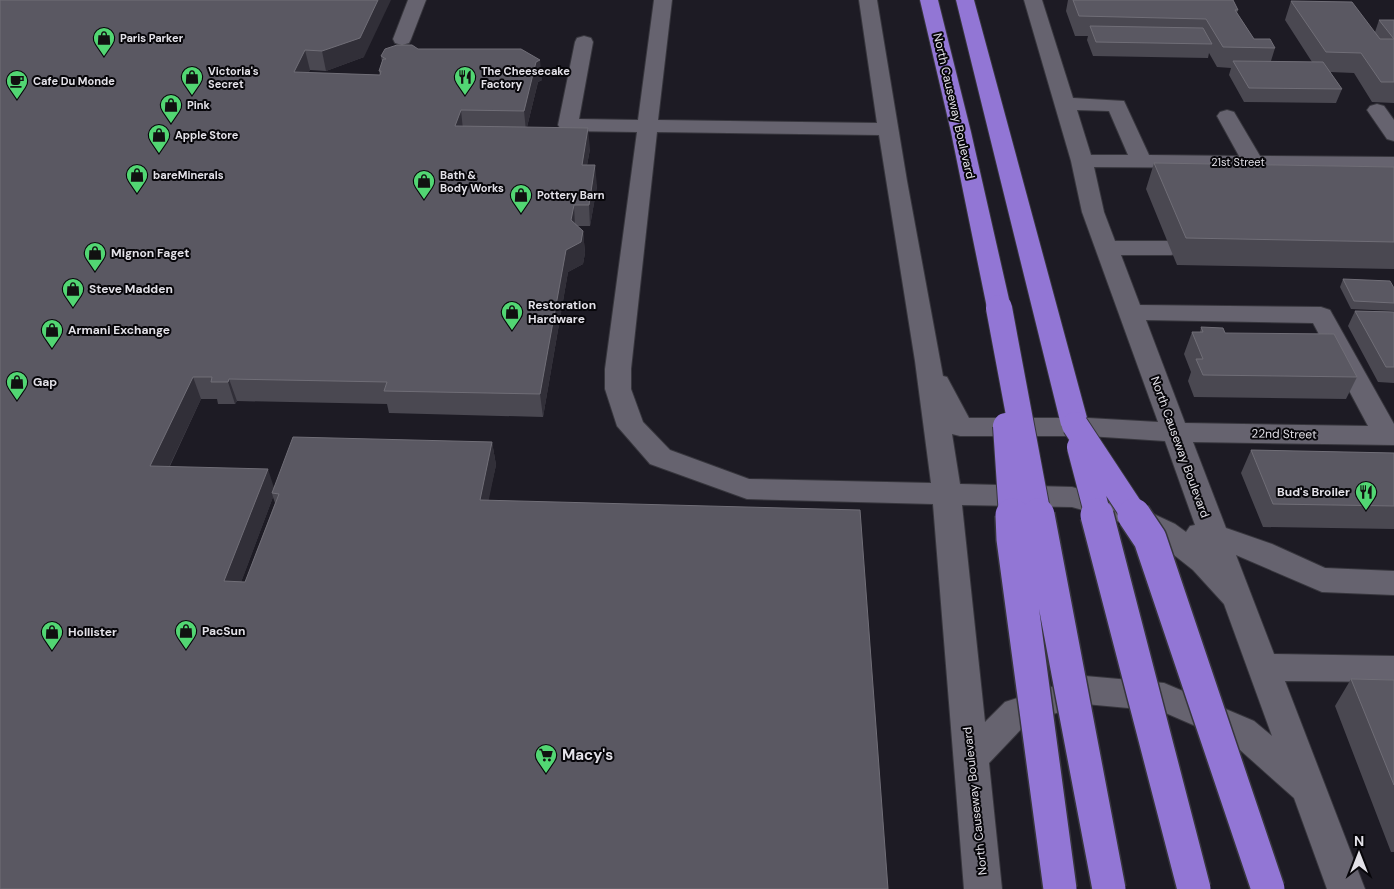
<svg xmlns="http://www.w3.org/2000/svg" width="1394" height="889" font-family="'DM Sans',sans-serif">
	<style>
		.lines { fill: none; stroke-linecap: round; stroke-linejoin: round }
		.minor-casing { stroke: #37363d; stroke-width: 2 }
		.highway-casing { stroke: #37363d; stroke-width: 2 }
		.minor { fill: #66636f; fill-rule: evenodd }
		.highway { fill: #9276d5; fill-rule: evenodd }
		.highway-bridge-far1-casing { stroke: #37363d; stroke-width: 28; stroke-linecap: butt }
		.highway-bridge-casing { stroke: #37363d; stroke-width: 36; stroke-linecap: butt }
		.highway-bridge-far1 { stroke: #9276d5; stroke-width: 26 }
		.highway-bridge { stroke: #9276d5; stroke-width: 33 }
		.wall { fill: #4a4851; fill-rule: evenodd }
		.shaded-wall { fill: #312f38 }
		.building { fill: #5a5862; stroke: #706e77 }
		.labels { text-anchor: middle; stroke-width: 4; stroke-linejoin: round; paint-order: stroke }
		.far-poi-label { font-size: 11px; font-weight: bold; fill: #e3e1e8; stroke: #07060a; text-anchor: start }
		.far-street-label { font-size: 11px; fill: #e3e1e8; stroke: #07060a }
		.street-label { font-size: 12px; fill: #e3e1e8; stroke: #07060a }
		.poi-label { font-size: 12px; font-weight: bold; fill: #e3e1e8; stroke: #07060a; text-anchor: start }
		.near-poi-label { font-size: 15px; font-weight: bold; fill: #e3e1e8; stroke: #07060a; text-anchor: start }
	</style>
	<rect width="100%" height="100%" fill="#1d1b24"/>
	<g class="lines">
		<g class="minor-casing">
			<path id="minor" d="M408,0H426L411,39L409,43L402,45L395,43L393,39Z
				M654,0H672L658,120L877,123L859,0H877L907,181L943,376L947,377L969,418H1088L1158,422L1082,212L1071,161L1024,0H1042L1073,98L1124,101L1149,155L1239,156L1217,116L1220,112L1227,110L1234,112L1260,156L1394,157V169L1094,167L1104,212L1115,241H1171L1179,243L1183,248L1179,253L1171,255H1121L1140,305L1321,307L1330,310L1394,424V445L1193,442L1226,528L1272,544L1325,568L1394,571V595L1322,592L1236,555L1274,654L1394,656V682L1285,681L1365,889H1327L1294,798L1230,741L1161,711L1085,704L1028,722L989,763L1002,889H964L933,504L747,499L650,464L617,426L605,389V369L637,132L568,131L561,129L558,125L575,42L577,38L584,36L591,38L593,42L579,119L638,120ZM1077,110L1109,111L1128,155H1091ZM657,132L879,135L915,361L931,483L749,479L670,450L643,422L631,389V369ZM1146,320L1313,323L1368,426L1185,423ZM952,434L960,436H1088L1165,441L1195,525L1190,526L1186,532L1175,524L1130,503L1072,487L960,484ZM962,505L1072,507L1111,518L1155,540L1193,570L1224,604L1272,736L1254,721L1164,683L1085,676L1005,702L985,722Z
				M1377,104L1384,106L1394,120V141L1387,139L1367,110L1370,106Z"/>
		</g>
		<g class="highway-casing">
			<path id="highway" d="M920,0H938L971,132L1011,308L1008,313L999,316L990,313L987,308L951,132Z
				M956,0H974L1089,425L1085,432L1075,434L1065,432L1061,425Z"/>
		</g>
		<use href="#minor" class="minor"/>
		<use href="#highway" class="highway"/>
		<g class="highway-bridge-far1-casing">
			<path id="highway-bridge-far1" d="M999,308L1038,516
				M1075,425L1135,516
				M1006,426L1012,516
				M1080,447L1098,516"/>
		</g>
		<g class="highway-bridge-casing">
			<path id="highway-bridge" d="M1012,515L1013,539L1060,889
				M1038,515L1109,889
				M1097,515L1194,889
				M1134,515L1150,539L1268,889"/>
		</g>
		<use href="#highway-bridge-far1" class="highway-bridge-far1"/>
		<use href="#highway-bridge" class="highway-bridge"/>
	</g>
	<path class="wall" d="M0,0L364,57L326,71L310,70L308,73L380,75L379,71L382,62L381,56L418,49L542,80L538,82L527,127L590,149L587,165L597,186L590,226H577L583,231L585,253L583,264L568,272L543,417L389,413L387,404L237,401L235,404H218L217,399H201L170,466L274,487L492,442L496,465L488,500L0,889ZM273,497L275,503L245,582H241Z
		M1068,0H1233L1238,10L1237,13L1254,39L1275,48L1271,61L1312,62L1285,20L1291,1L1375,32L1379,20H1394V103L1372,102L1354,73L1330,72L1342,89L1336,103L1244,102L1229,75L1231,68L1217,67L1209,53L1208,58L1093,56L1087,40L1088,36H1075L1066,11Z
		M1154,163L1394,167V269L1177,265L1146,189Z
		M1343,279L1394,288V311L1351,309L1340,287Z
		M1355,311L1394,312V383L1378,382L1348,326Z
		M1201,327L1225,333L1357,377L1346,399L1194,397L1188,381L1191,372L1184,354L1192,332H1200Z
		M1251,450L1394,453V529L1263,527L1241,473Z
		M1351,679L1394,680V852H1391L1335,706Z"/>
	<path class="shaded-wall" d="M378,0H391L364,57L326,71L322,51Z
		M305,50L310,70L298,92L294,72Z
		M540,60L542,80L538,82L526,131L524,111L536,62Z
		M461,110L463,130L455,126Z
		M588,128L590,149L583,186L582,165Z
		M595,165L597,186L590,226L589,205Z
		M574,205L575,226L571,220Z
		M583,231L585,253L583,264L568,272L543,417L540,394L566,250Z
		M193,377L201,399L159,488L150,466Z
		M229,379L237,401L235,404L228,382Z
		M492,442L496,465L484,523L480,500Z
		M268,469L275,491L272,493L273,497L233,604L224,581Z"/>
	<path class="building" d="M0,0H378L360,38L322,51L305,50L294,72L380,75L381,71H379L383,59H386L381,56L385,49L397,45H412L418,49H521L540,60L536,62L524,111L461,110L455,126L588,128L582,165H595L589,205H574L571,220L583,231L581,242L566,250L540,394L384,391L387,382L229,379L228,382H211L212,377H193L150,466L268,469L224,581L245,582L279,494L272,493L293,437L492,442L480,500L860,510L888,889H0Z
		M1073,0H1233L1238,10H1235L1254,39H1270L1275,48L1223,47L1206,19L1079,16Z
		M1291,1L1352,2L1380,39H1394L1379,20H1394V82H1381L1361,53L1326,52Z
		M1090,26L1203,28L1212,44L1096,42Z
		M1233,61L1323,62L1342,89L1249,88Z
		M1154,163L1394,167V242L1186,238Z
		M1343,279L1390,281L1394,288V303L1354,301Z
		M1355,311L1394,312V367H1386Z
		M1201,327L1223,328L1225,333L1334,334L1357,377L1203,375L1196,359H1203L1192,332H1203Z
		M1251,450L1394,453V506L1273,504Z
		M1351,679L1394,680V785Z"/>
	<defs>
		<g id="shop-pin" transform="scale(1.125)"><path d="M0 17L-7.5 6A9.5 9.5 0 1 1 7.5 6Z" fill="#52d673" stroke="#07060a"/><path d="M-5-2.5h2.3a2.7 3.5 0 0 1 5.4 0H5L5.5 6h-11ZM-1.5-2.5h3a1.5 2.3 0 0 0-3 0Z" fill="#111"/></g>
		<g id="restaurant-pin" transform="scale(1.125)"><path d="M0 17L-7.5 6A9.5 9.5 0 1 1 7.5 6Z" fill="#52d673" stroke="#07060a"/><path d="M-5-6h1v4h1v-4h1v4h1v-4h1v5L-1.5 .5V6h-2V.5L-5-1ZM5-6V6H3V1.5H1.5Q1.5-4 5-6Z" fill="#111"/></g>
		<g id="cafe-pin" transform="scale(1.125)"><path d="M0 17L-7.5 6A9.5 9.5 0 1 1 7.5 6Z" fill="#52d673" stroke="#07060a"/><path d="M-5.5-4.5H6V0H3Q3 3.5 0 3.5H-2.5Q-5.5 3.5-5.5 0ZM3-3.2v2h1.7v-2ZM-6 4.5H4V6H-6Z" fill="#111"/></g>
		<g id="supermarket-pin" transform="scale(1.125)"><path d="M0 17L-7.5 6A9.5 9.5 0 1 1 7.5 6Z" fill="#52d673" stroke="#07060a"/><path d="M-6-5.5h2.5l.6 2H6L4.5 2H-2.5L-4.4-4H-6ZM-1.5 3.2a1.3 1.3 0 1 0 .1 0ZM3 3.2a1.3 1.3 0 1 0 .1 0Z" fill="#111"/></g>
	</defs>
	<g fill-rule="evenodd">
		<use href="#shop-pin" x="104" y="38"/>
		<use href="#shop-pin" x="192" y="77"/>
		<use href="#restaurant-pin" x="465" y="77"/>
		<use href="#cafe-pin" x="17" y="81"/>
		<use href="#shop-pin" x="171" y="105"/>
		<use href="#shop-pin" x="159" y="135"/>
		<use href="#shop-pin" x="137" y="175"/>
		<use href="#shop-pin" x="424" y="181"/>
		<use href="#shop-pin" x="521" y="195"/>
		<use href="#shop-pin" x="95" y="253"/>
		<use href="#shop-pin" x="73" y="289"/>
		<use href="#shop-pin" x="512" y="312"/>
		<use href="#shop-pin" x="52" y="330"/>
		<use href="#shop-pin" x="17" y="382"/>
		<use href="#restaurant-pin" x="1366" y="492"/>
		<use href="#shop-pin" x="186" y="631"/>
		<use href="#shop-pin" x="52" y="632"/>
		<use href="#supermarket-pin" x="546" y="755"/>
	</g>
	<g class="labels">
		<g class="far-poi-label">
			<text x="120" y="42">Paris Parker</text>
			<text x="208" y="75">Victoria's<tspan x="208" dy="13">Secret</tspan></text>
			<text x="481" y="75">The Cheesecake<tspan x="481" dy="13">Factory</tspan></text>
			<text x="33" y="85">Cafe Du Monde</text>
			<text x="187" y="109">Pink</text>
			<text x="175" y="139">Apple Store</text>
			<text x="153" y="179">bareMinerals</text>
			<text x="440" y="179">Bath &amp;<tspan x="440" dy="13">Body Works</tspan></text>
			<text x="537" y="199">Pottery Barn</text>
		</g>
		<g class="far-street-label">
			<text x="1238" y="166">21st Street</text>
		</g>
		<g class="street-label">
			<text transform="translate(954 106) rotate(77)" y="4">North Causeway Boulevard</text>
			<text transform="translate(1284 434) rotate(1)" y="4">22nd Street</text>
			<text transform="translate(1180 447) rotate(70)" y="4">North Causeway Boulevard</text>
			<text transform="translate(975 801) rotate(-96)" y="4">North Causeway Boulevard</text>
		</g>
		<g class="poi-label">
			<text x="111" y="257">Mignon Faget</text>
			<text x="89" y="293">Steve Madden</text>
			<text x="528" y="309">Restoration<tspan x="528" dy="14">Hardware</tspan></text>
			<text x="68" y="334">Armani Exchange</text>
			<text x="33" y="386">Gap</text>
			<text x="1350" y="496" text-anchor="end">Bud's Broiler</text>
			<text x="202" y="635">PacSun</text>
			<text x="68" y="636">Hollister</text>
		</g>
		<g class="near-poi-label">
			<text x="562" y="760">Macy's</text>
		</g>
	</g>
	<g transform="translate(1359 854)" stroke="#07060a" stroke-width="4" paint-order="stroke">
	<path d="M0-4L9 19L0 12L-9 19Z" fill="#e3e1e8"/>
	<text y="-8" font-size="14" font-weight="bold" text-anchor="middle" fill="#e3e1e8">N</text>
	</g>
</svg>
